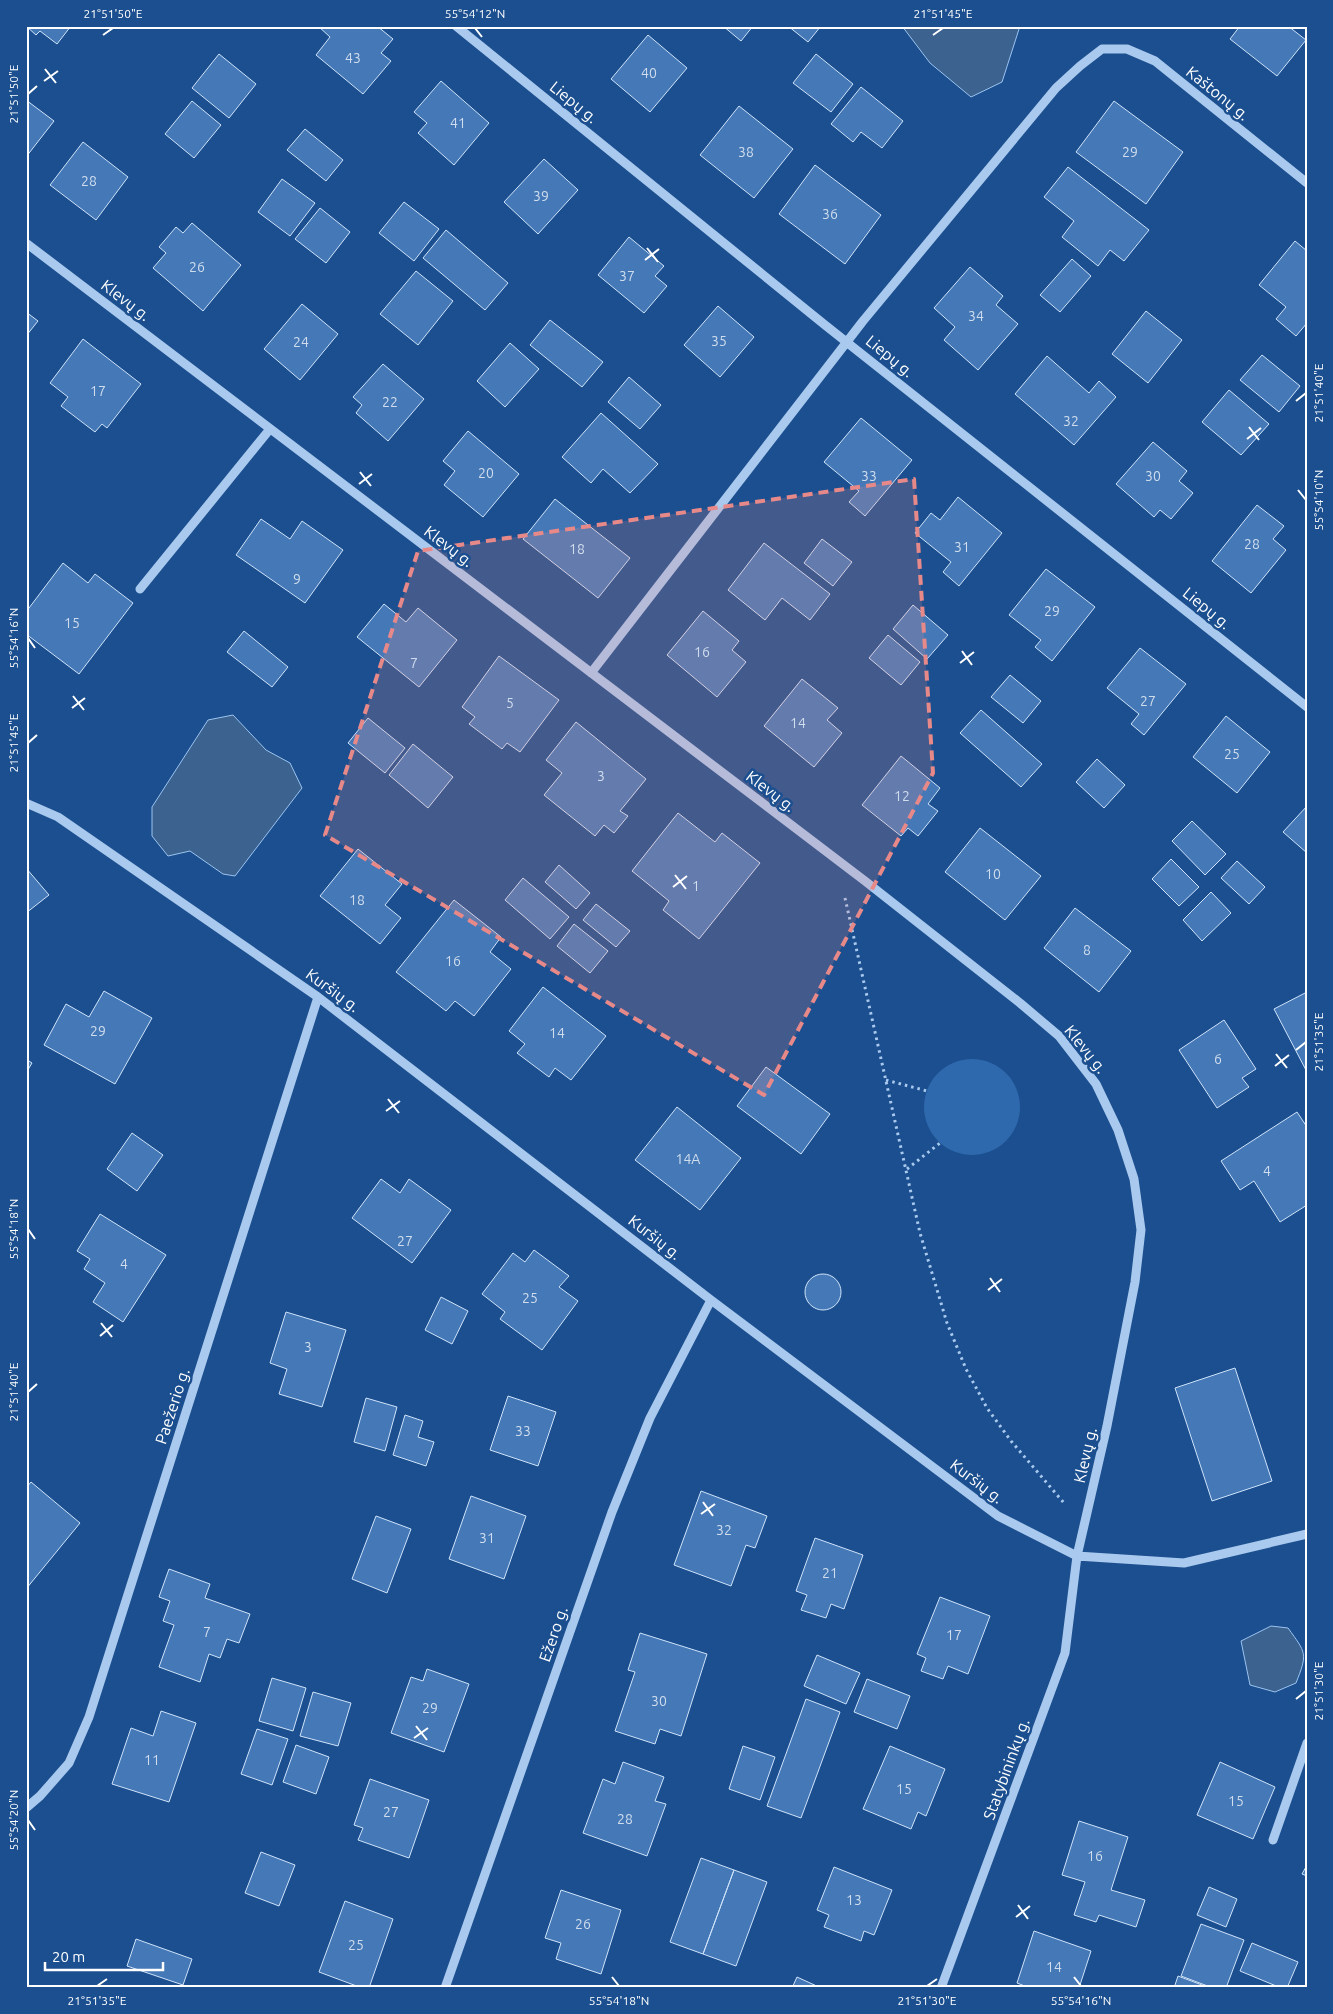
<svg xmlns="http://www.w3.org/2000/svg" width="1333" height="2014" font-family="Ubuntu,sans-serif">
	<style>
		.green { fill: #2e69ad }
		.water { fill: #3c6290; stroke: #9cc4f0 }
		.building { fill: #4478b7; stroke: #cfe3fa }
		.lines { fill: none; stroke-linecap: round; stroke-linejoin: round }
		.path { stroke: #a9c9ee; stroke-width: 3; stroke-dasharray: 2.5 4; stroke-linecap: butt }
		.minor { stroke: #a9c9ee; stroke-width: 9 }
		.marked { fill: #e88989; fill-opacity: 0.2; stroke: #e88989; stroke-width: 4; stroke-dasharray: 10 6; stroke-linejoin: round }
		.ticks { fill: none; stroke: #fff; stroke-width: 2 }
		.labels { text-anchor: middle; stroke-width: 5; stroke-linejoin: round; paint-order: stroke }
		.number-label { font-size: 14px; fill: #d0dded }
		.street-label { font-size: 16px; fill: #fff; stroke: #1b4f8f }
		.neatline { fill: none; stroke: #fff; stroke-width: 2 }
		.ticks-label { font-size: 12px; text-anchor: middle; fill: #fff }
	</style>
	<rect width="100%" height="100%" fill="#1b4f8f"/>
	<path class="green" d="M924 1107a48 48 0 1 1 96 0a48 48 0 1 1-96 0Z"/>
	<path class="water" d="M902,26H1020L1002,82L971,97L930,63Z
		M233,715L266,750L290,763L302,788L235,876L223,874L190,851L168,856L152,836V807L208,720Z
		M1271,1626L1288,1628C1306,1653 1308,1653 1296,1683L1275,1692L1250,1685L1241,1641Z"/>
	<path class="building" d="M26,26H71L57,44L40,31L36,35Z
		M318,26H377L393,39L381,53L391,61L363,94L316,55L330,37Z
		M723,26H753L741,41Z
		M788,26H821L808,42Z
		M1240,26H1288L1306,40L1277,76L1230,39Z
		M648,35L687,68L650,112L611,79Z
		M219,54L256,84L229,118L192,88Z
		M816,54L853,84L831,112L793,83Z
		M441,81L489,123L454,165L418,133L427,123L414,112Z
		M861,87L903,121L882,148L861,132L853,142L831,124Z
		M26,100L54,121L26,157Z
		M192,101L221,125L194,158L165,134Z
		M1114,101L1183,152L1146,204L1076,152Z
		M739,106L793,149L754,198L700,155Z
		M305,129L343,160L326,181L287,150Z
		M83,142L128,177L96,220L50,185Z
		M544,159L578,190L538,234L504,202Z
		M815,165L881,215L845,264L779,214Z
		M1068,167L1149,230L1124,261L1110,250L1098,266L1062,237L1074,221L1044,197Z
		M282,179L315,203L290,236L258,212Z
		M404,202L439,229L414,261L379,233Z
		M320,208L350,232L326,263L295,239Z
		M192,223L241,265L203,311L153,268L166,253L159,247L176,227L183,233Z
		M446,230L508,283L485,310L423,258Z
		M629,237L664,266L655,276L667,286L644,313L598,275Z
		M1295,241L1307,251V323L1296,336L1276,319L1286,307L1259,285Z
		M1072,259L1091,276L1060,312L1040,295Z
		M970,267L1003,296L996,305L1018,324L978,370L944,340L955,327L934,308Z
		M416,271L453,301L418,345L380,314Z
		M302,304L338,334L300,380L264,349Z
		M718,306L754,337L720,377L684,345Z
		M1146,311L1182,340L1148,383L1112,354Z
		M26,312L38,321L26,336Z
		M550,320L603,362L582,387L530,345Z
		M83,339L141,384L107,428L102,424L95,432L61,406L68,397L50,383Z
		M510,343L539,369L505,407L477,381Z
		M1262,355L1300,386L1279,412L1240,380Z
		M1047,356L1089,393L1099,381L1116,397L1074,445L1015,394Z
		M383,364L424,399L388,441L356,413L362,405L353,397Z
		M629,377L661,405L640,429L608,402Z
		M1229,390L1269,424L1241,455L1202,422Z
		M601,413L658,464L630,493L603,469L591,483L562,457Z
		M861,418L912,460L865,516L849,502L859,491L824,462Z
		M468,431L519,474L483,517L444,485L455,471L443,461Z
		M1153,442L1187,471L1179,481L1193,493L1171,519L1160,510L1154,517L1116,484Z
		M958,497L1002,533L959,586L943,572L951,562L915,533L931,513L940,520Z
		M555,499L630,558L598,598L523,539Z
		M1257,505L1284,526L1273,539L1286,550L1251,593L1212,561Z
		M261,519L290,539L302,521L343,550L305,603L236,555Z
		M822,539L852,562L833,586L804,563Z
		M764,543L830,594L810,620L782,598L765,620L728,590Z
		M63,563L88,583L95,574L133,603L79,674L26,634V612Z
		M1046,569L1095,607L1052,661L1035,647L1041,640L1009,615Z
		M384,604L406,622L418,608L457,640L419,687L357,637Z
		M913,605L948,635L927,659L893,629Z
		M703,611L739,641L732,650L746,662L717,697L667,655Z
		M244,631L288,667L272,687L227,652Z
		M888,635L920,662L901,685L869,658Z
		M1140,648L1186,684L1144,735L1131,724L1139,714L1107,688Z
		M499,656L559,700L520,752L507,743L502,749L469,724L475,717L462,707Z
		M1010,675L1041,701L1023,723L991,697Z
		M802,679L838,708L827,720L842,733L814,767L764,726Z
		M981,710L1042,764L1021,787L960,733Z
		M1226,716L1270,752L1237,793L1193,757Z
		M368,718L405,748L385,773L348,743Z
		M576,722L646,779L620,811L628,816L614,833L604,825L595,836L544,795L562,773L546,760Z
		M413,744L453,777L428,808L389,775Z
		M901,756L940,788L928,804L938,811L918,836L908,828L901,836L862,805Z
		M1097,759L1125,785L1104,808L1076,782Z
		M1307,806V853L1283,832Z
		M678,813L715,842L722,833L760,863L699,939L663,910L669,901L632,871Z
		M1192,821L1226,854L1205,875L1172,841Z
		M980,828L1041,876L1005,920L945,872Z
		M358,849L402,884L385,905L401,918L380,944L320,896Z
		M1171,859L1199,887L1179,906L1152,879Z
		M1237,861L1265,887L1249,904L1221,878Z
		M559,865L590,893L576,909L545,882Z
		M26,868L49,895L26,913Z
		M523,878L569,917L550,939L505,900Z
		M1211,892L1231,913L1202,941L1183,920Z
		M454,900L501,937L490,952L511,969L474,1016L455,1001L446,1011L396,972Z
		M596,904L630,931L616,947L583,920Z
		M1075,908L1131,951L1099,992L1044,948Z
		M574,924L608,951L590,973L557,946Z
		M543,987L606,1036L571,1080L555,1068L549,1077L517,1053L525,1044L509,1031Z
		M104,991L152,1018L115,1084L44,1045L66,1004L89,1017Z
		M1307,992V1072L1274,1009Z
		M1224,1020L1256,1069L1242,1078L1249,1087L1217,1108L1179,1050Z
		M26,1059L32,1063L26,1073Z
		M766,1067L830,1114L801,1154L737,1106Z
		M677,1107L741,1158L700,1210L635,1160Z
		M1297,1112L1307,1127V1205L1280,1222L1254,1181L1240,1190L1221,1161Z
		M132,1133L163,1155L137,1191L107,1169Z
		M381,1179L400,1193L409,1179L451,1210L412,1263L352,1218Z
		M100,1214L166,1255L123,1322L93,1302L105,1283L84,1269L90,1259L77,1251Z
		M534,1250L569,1276L559,1287L578,1301L542,1350L500,1319L505,1312L482,1294L513,1253L525,1262Z
		M805 1292a18 18 0 1 1 36 0a18 18 0 1 1-36 0Z
		M441,1297L468,1311L452,1344L425,1330Z
		M286,1312L346,1330L322,1407L279,1394L287,1369L270,1363Z
		M1235,1368L1272,1481L1212,1501L1175,1388Z
		M508,1396L556,1412L538,1466L490,1450Z
		M366,1398L397,1407L385,1451L354,1442Z
		M405,1415L423,1421L418,1437L434,1442L426,1466L393,1455Z
		M31,1482L80,1523L26,1589V1488Z
		M701,1491L767,1516L755,1548L746,1545L731,1586L674,1565Z
		M471,1496L526,1516L504,1579L449,1559Z
		M376,1516L411,1529L387,1593L352,1579Z
		M815,1538L863,1555L844,1609L831,1604L826,1618L801,1610L807,1595L796,1591Z
		M169,1569L210,1584L205,1598L250,1614L239,1643L227,1639L220,1658L209,1654L200,1682L159,1667L174,1625L163,1621L170,1601L159,1597Z
		M940,1597L990,1616L968,1674L948,1666L943,1679L921,1671L926,1658L917,1654Z
		M640,1633L707,1654L681,1736L660,1729L655,1744L615,1731L635,1672L628,1670Z
		M817,1655L860,1673L846,1704L804,1686Z
		M427,1669L469,1684L444,1752L391,1733L411,1677L423,1681Z
		M272,1678L306,1688L293,1731L259,1721Z
		M867,1679L910,1696L897,1729L854,1712Z
		M313,1692L351,1703L338,1746L300,1736Z
		M806,1699L840,1712L801,1818L767,1806Z
		M161,1711L196,1723L169,1802L112,1784L131,1728L153,1736Z
		M257,1729L288,1739L272,1785L241,1774Z
		M296,1745L329,1757L316,1794L283,1782Z
		M743,1746L775,1757L760,1800L729,1789Z
		M890,1746L945,1769L926,1816L918,1812L911,1829L863,1809Z
		M623,1762L664,1777L655,1801L666,1804L647,1856L583,1833L603,1779L615,1784Z
		M1220,1762L1275,1787L1253,1839L1197,1815Z
		M370,1779L429,1800L409,1858L358,1840L363,1828L354,1825Z
		M1079,1821L1128,1837L1111,1890L1145,1900L1136,1927L1099,1915L1096,1922L1074,1915L1085,1882L1062,1875Z
		M261,1852L295,1865L279,1906L245,1893Z
		M701,1858L734,1870L703,1954L670,1942Z
		M1307,1865V1876L1302,1874Z
		M834,1867L892,1890L874,1935L864,1931L861,1941L824,1927L829,1915L817,1910Z
		M734,1870L767,1882L736,1966L703,1954Z
		M1209,1887L1237,1899L1226,1927L1197,1915Z
		M561,1890L621,1910L601,1974L556,1959L561,1943L545,1938Z
		M345,1901L393,1919L369,1988H362L319,1972Z
		M1201,1924L1244,1940L1226,1988H1213L1181,1976Z
		M1034,1931L1091,1951L1079,1988H1030L1017,1983Z
		M136,1939L192,1959L183,1985L127,1966Z
		M1252,1943L1298,1962L1287,1988H1281L1240,1971Z
		M1178,1976L1210,1988H1174Z
		M797,1977L821,1988H792Z"/>
	<g class="lines">
		<path class="path" d="M845,898L920,1233L947,1323L966,1369L987,1408L1011,1441L1064,1503
			M886,1080L927,1091
			M907,1169L940,1143"/>
		<path class="minor" d="M456,26L825,325L1307,707
			M26,243L865,881L1020,1003L1059,1036L1096,1084L1118,1130L1134,1179L1141,1230L1135,1282L1107,1426L1077,1556L1065,1653L941,1988
			M140,589L270,429
			M591,673L863,321L1056,88L1080,66L1102,49H1127L1155,61L1307,183
			M26,803L58,817L318,997L711,1300L998,1516L1077,1556L1184,1563L1307,1534
			M26,1808L40,1796L69,1763L89,1717L318,997
			M1273,1840L1307,1743
			M445,1988L612,1512L650,1418L711,1300"/>
	</g>
	<path class="marked" d="M914,479L933,773L764,1095L325,835L418,551Z"/>
	<path class="ticks" d="M475,28L482,37M103,35L113,28M933,35L943,28M45,69L56,83M44,81L58,71M28,94L37,86M647,248L658,262M645,260L659,249M1296,401L1306,393M1249,427L1259,440M1247,439L1261,428M360,472L371,486M359,484L372,474M1298,490L1306,500M28,638L35,648M962,651L972,665M960,663L974,652M73,696L84,710M72,708L85,698M28,743L37,735M675,875L686,889M673,887L687,876M1296,1050L1306,1042M1276,1054L1287,1068M1275,1066L1289,1055M388,1099L399,1113M386,1111L400,1101M28,1229L35,1239M990,1278L1000,1292M988,1290L1002,1279M101,1323L112,1337M100,1336L113,1325M28,1392L37,1384M703,1502L713,1516M701,1514L715,1504M1296,1699L1306,1691M416,1726L427,1740M414,1738L428,1728M28,1820L35,1830M1018,1905L1028,1919M1016,1917L1030,1906M612,1977L619,1986M1074,1977L1081,1986M97,1986L107,1979M927,1986L937,1979"/>
	<g class="labels">
		<g class="number-label">
			<text x="353" y="63">43</text>
			<text x="649" y="78">40</text>
			<text x="458" y="128">41</text>
			<text x="746" y="157">38</text>
			<text x="1130" y="157">29</text>
			<text x="89" y="186">28</text>
			<text x="541" y="201">39</text>
			<text x="830" y="219">36</text>
			<text x="197" y="272">26</text>
			<text x="627" y="281">37</text>
			<text x="976" y="321">34</text>
			<text x="719" y="346">35</text>
			<text x="301" y="347">24</text>
			<text x="98" y="396">17</text>
			<text x="390" y="407">22</text>
			<text x="1071" y="426">32</text>
			<text x="486" y="478">20</text>
			<text x="869" y="481">33</text>
			<text x="1153" y="481">30</text>
			<text x="1252" y="549">28</text>
			<text x="962" y="552">31</text>
			<text x="577" y="554">18</text>
			<text x="297" y="584">9</text>
			<text x="1052" y="616">29</text>
			<text x="72" y="628">15</text>
			<text x="702" y="657">16</text>
			<text x="414" y="668">7</text>
			<text x="1148" y="706">27</text>
			<text x="510" y="708">5</text>
			<text x="798" y="728">14</text>
			<text x="1232" y="759">25</text>
			<text x="601" y="781">3</text>
			<text x="902" y="801">12</text>
			<text x="993" y="879">10</text>
			<text x="696" y="891">1</text>
			<text x="357" y="905">18</text>
			<text x="1087" y="955">8</text>
			<text x="453" y="966">16</text>
			<text x="98" y="1036">29</text>
			<text x="557" y="1038">14</text>
			<text x="1218" y="1064">6</text>
			<text x="688" y="1164">14A</text>
			<text x="1267" y="1176">4</text>
			<text x="405" y="1246">27</text>
			<text x="124" y="1269">4</text>
			<text x="530" y="1303">25</text>
			<text x="308" y="1352">3</text>
			<text x="523" y="1436">33</text>
			<text x="724" y="1535">32</text>
			<text x="487" y="1543">31</text>
			<text x="830" y="1578">21</text>
			<text x="207" y="1637">7</text>
			<text x="954" y="1640">17</text>
			<text x="659" y="1706">30</text>
			<text x="430" y="1713">29</text>
			<text x="152" y="1765">11</text>
			<text x="904" y="1794">15</text>
			<text x="1236" y="1806">15</text>
			<text x="391" y="1817">27</text>
			<text x="625" y="1824">28</text>
			<text x="1095" y="1861">16</text>
			<text x="854" y="1905">13</text>
			<text x="583" y="1929">26</text>
			<text x="356" y="1950">25</text>
			<text x="1054" y="1972">14</text>
		</g>
		<g class="street-label">
			<text transform="translate(1218 93) rotate(39)" y="6">Kaštonų g.</text>
			<text transform="translate(574 102) rotate(39)" y="6">Liepų g.</text>
			<text transform="translate(126 300) rotate(37)" y="6">Klevų g.</text>
			<text transform="translate(890 356) rotate(39)" y="6">Liepų g.</text>
			<text transform="translate(449 546) rotate(37)" y="6">Klevų g.</text>
			<text transform="translate(1207 608) rotate(39)" y="6">Liepų g.</text>
			<text transform="translate(771 791) rotate(37)" y="6">Klevų g.</text>
			<text transform="translate(333 990) rotate(36)" y="6">Kuršių g.</text>
			<text transform="translate(1086 1049) rotate(51)" y="6">Klevų g.</text>
			<text transform="translate(655 1237) rotate(38)" y="6">Kuršių g.</text>
			<text transform="translate(172 1406) rotate(-72)" y="6">Paežerio g.</text>
			<text transform="translate(1085 1455) rotate(-77)" y="6">Klevų g.</text>
			<text transform="translate(977 1481) rotate(37)" y="6">Kuršių g.</text>
			<text transform="translate(553 1634) rotate(-71)" y="6">Ežero g.</text>
			<text transform="translate(1006 1769) rotate(-70)" y="6">Statybininkų g.</text>
		</g>
	</g>
	<rect width="1333" height="2014" fill="none" stroke="#1b4f8f" stroke-width="55"/>
	<path d="M45 1962v8h118v-8" fill="none" stroke="#ffffff" stroke-width="2.5"/>
	<text x="52" y="1962" font-size="15" fill="#ffffff" stroke="#1b4f8f" stroke-width="4" paint-order="stroke">20 m</text>
	<rect x="28" y="28" width="1278" height="1958" class="neatline"/>
	<g class="ticks-label">
		<text x="113" y="18">21°51'50"E</text>
		<text x="475" y="18">55°54'12"N</text>
		<text x="943" y="18">21°51'45"E</text>
		<text transform="translate(14 94) rotate(-90)" y="4">21°51'50"E</text>
		<text transform="translate(1319 393) rotate(-90)" y="4">21°51'40"E</text>
		<text transform="translate(1319 500) rotate(-90)" y="4">55°54'10"N</text>
		<text transform="translate(14 638) rotate(-90)" y="4">55°54'16"N</text>
		<text transform="translate(14 743) rotate(-90)" y="4">21°51'45"E</text>
		<text transform="translate(1319 1042) rotate(-90)" y="4">21°51'35"E</text>
		<text transform="translate(14 1229) rotate(-90)" y="4">55°54'18"N</text>
		<text transform="translate(14 1392) rotate(-90)" y="4">21°51'40"E</text>
		<text transform="translate(1319 1691) rotate(-90)" y="4">21°51'30"E</text>
		<text transform="translate(14 1820) rotate(-90)" y="4">55°54'20"N</text>
		<text x="97" y="2005">21°51'35"E</text>
		<text x="619" y="2005">55°54'18"N</text>
		<text x="927" y="2005">21°51'30"E</text>
		<text x="1081" y="2005">55°54'16"N</text>
	</g>
</svg>
